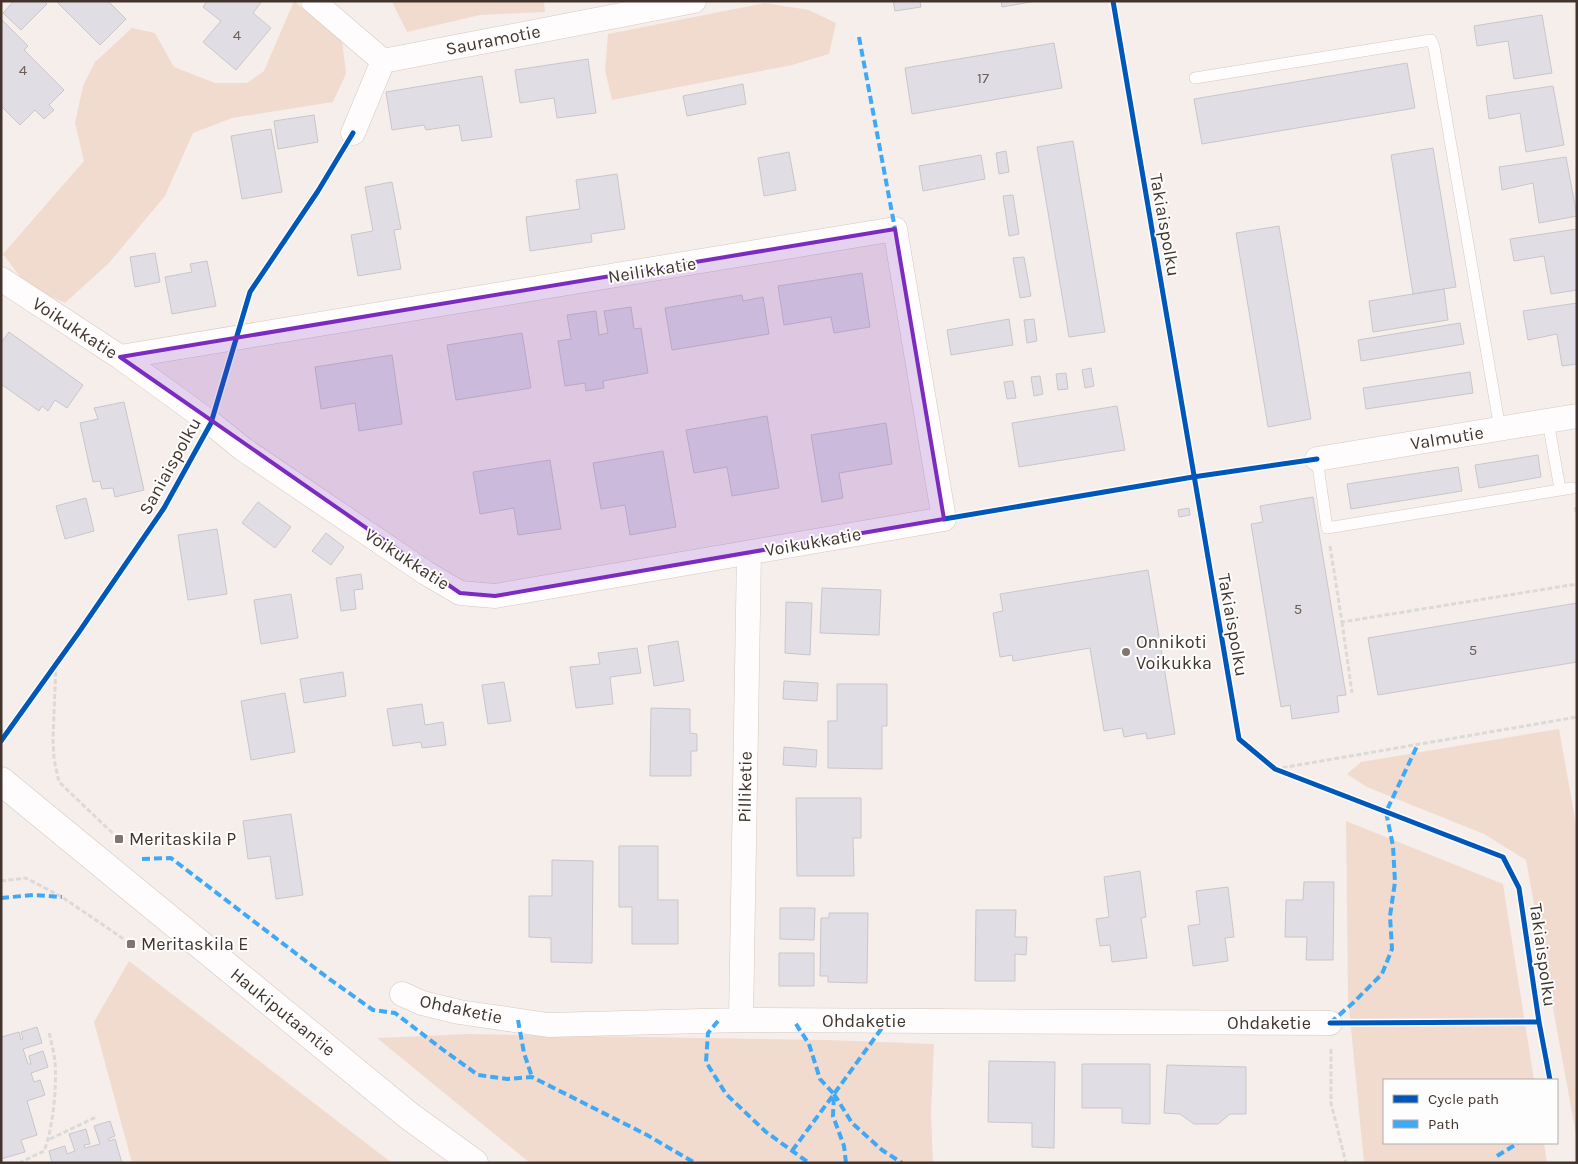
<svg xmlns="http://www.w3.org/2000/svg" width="1578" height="1164" font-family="Karla,sans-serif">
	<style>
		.green { fill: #f1dbcf }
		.building { fill: #e0dee4; stroke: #c9c6cb }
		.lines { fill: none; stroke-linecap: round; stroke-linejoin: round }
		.lane-casing { stroke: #d4c9c3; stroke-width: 12 }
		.street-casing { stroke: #d4c9c3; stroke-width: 25 }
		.secondary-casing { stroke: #d4c9c3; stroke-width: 29 }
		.path { stroke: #dcdad7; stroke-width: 3; stroke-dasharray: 5 2.5; stroke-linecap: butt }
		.lane { stroke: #fefcfc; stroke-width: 11 }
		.street { stroke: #fefcfc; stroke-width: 24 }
		.secondary { stroke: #fefcfc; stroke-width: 28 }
		.quiet { stroke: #3fa9f5; stroke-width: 4; stroke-dasharray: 8 4; stroke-linecap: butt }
		.cycleway-casing { stroke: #fdfdfd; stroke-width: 8 }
		.cycleway { stroke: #0057b8; stroke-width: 5 }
		.marked { fill: #7b2cbf; fill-opacity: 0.2; stroke: #7b2cbf; stroke-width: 4; stroke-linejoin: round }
		.poi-dot { fill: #81756e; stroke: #fdfdfd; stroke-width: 2 }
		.labels { text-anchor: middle; stroke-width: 4; stroke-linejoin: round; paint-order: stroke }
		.number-label { font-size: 15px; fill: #6a5f5b }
		.street-label { font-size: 18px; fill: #42342c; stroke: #fdfdfd }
		.poi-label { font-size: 18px; fill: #42342c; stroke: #fdfdfd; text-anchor: start }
	</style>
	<rect width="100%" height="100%" fill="#f6eeea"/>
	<path class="green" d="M294,1L342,40L346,74L333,102L232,118L193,133L165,196L109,263L65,303L27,286L3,254L84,161L75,123L83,86L95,62L132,28L155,33L174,67L215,83H247L264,71Z
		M394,1H544L545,12L480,15L407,32L393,4Z
		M765,3L809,10L836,23L829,54L792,65L612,100L605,70L608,34Z
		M1559,729L1577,830V1140L1526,860L1484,834L1367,787L1347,774L1361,762Z
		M1346,821L1503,884L1534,1080H1384V1143H1544L1547,1163H1364L1348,997Z
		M129,961L392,1163H132L94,1022Z
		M469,1034L827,1040L934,1044L931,1114L933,1163H530L377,1038Z"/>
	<path class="building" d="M14,1H44L47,4L21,30L3,13Z
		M56,1H108L126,19L100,45Z
		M207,1H262L253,13L271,28L236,70L203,42L221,21L203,7Z
		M893,1H920L921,7L895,11Z
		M1001,1H1036L1002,7Z
		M1542,15L1552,73L1514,79L1508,41L1477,46L1474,26Z
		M1,19L28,46L24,50L64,90L49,105L54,110L44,119L35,110L20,125L1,106Z
		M1054,43L1062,88L912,114L905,68Z
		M588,59L596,113L557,118L554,98L520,103L515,70Z
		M1407,63L1415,108L1202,144L1194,99Z
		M482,76L492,137L462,141L459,125L426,130L424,125L392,130L386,92Z
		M743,84L746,104L687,116L683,96Z
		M1553,86L1564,145L1526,152L1520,113L1489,119L1486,96Z
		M314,115L318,142L278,149L274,121Z
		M271,129L282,192L242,199L231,136Z
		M1073,141L1105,332L1069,337L1037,147Z
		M1433,148L1456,287L1413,294L1391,155Z
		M1006,151L1009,172L999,174L996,153Z
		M789,152L796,190L764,196L758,158Z
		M981,155L985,179L923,191L919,166Z
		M1566,157L1577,216L1539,223L1533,183L1502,190L1499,167Z
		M617,174L625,229L591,234L592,242L530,251L526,217L580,209L576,180Z
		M392,182L401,229L394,230L401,269L358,276L351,235L373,231L365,187Z
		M1013,195L1019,234L1009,236L1003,196Z
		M1279,226L1311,419L1268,427L1236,233Z
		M1577,229V290L1551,294L1544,256L1514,261L1510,239Z
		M155,253L160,282L135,287L130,257Z
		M1024,257L1031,296L1020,298L1013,258Z
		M207,261L216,306L172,314L165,277L192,272L190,264Z
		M862,273L870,327L834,333L831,317L784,325L778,286Z
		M1444,289L1448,320L1373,332L1369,301Z
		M742,295L743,301L763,297L769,334L672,350L665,308Z
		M1577,303V364L1562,366L1557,334L1528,340L1523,311Z
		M631,307L634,329L641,328L648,373L603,381L604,388L586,391L585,383L565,386L558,341L571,339L567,315L596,311L599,335L608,333L604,311Z
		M1009,319L1013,345L951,355L947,330Z
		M1034,319L1037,341L1027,343L1024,320Z
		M1460,323L1464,344L1361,361L1358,340Z
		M9,332L83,385L67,408L55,400L48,411L42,406L39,411L1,384V343Z
		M522,333L531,388L456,400L447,345Z
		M392,355L402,424L359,431L355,403L321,409L315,367Z
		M1091,368L1094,386L1085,388L1082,370Z
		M1470,372L1473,393L1366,409L1363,388Z
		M1066,373L1068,389L1058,390L1056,374Z
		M1040,376L1043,394L1034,396L1031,377Z
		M1013,381L1016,398L1007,399L1004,382Z
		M124,402L144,490L115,497L113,488L102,489L100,481L93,482L80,423L98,419L94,408Z
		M1117,406L1125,450L1019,467L1012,423Z
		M767,416L779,488L732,496L727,467L694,473L686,430Z
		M886,423L892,464L839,473L843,498L822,502L811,435Z
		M663,451L676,527L630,535L625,505L601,509L593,463Z
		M1538,455L1541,477L1479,488L1475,465Z
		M550,460L561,529L518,535L514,508L480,514L473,472Z
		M1458,467L1462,491L1351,509L1347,484Z
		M1313,497L1346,695L1337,696L1339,712L1292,719L1290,705L1281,707L1251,524L1263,522L1260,506Z
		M86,498L94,531L65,539L56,506Z
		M258,502L291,527L275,548L242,523Z
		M1189,508L1190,515L1179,517L1178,510Z
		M217,529L227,594L188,600L178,535Z
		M326,533L344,547L331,565L312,551Z
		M1148,570L1175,734L1147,739L1146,733L1124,737L1122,728L1104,731L1090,648L1013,661L1012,655L1000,657L993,613L1003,611L1000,594Z
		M361,574L363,589L354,590L356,609L341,611L336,578Z
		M822,588L881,590L879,635L820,633Z
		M291,594L298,638L261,644L254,600Z
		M786,602L812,603L810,655L785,653Z
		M1577,603V662L1378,695L1368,638Z
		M678,641L684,681L654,686L648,646Z
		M637,648L641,673L610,677L613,704L576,708L570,667L600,664L598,653Z
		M343,672L346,696L304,703L300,679Z
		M784,681L818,683L817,701L783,699Z
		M504,682L511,721L488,724L482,685Z
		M837,684H887V726H882V769L828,768V721H837Z
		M285,693L295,752L251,760L241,701Z
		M422,704L425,725L443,722L446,745L422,748L421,742L393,746L387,709Z
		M651,708L690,709V733L697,734V751H691V776H650Z
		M784,747L817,750L816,767L783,765Z
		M796,798H861V838H853L854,876H797Z
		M291,814L303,895L276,899L270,856L248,859L243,821Z
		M619,846H658V900H678V944H632V907H619Z
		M552,860L593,861L592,963L551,962V938L529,937V896H552Z
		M1140,871L1146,917L1141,918L1147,958L1112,962L1110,945L1100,946L1096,919L1109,917L1104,877Z
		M1304,882H1334L1333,960H1306L1307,937H1285L1286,900H1303Z
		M1228,887L1234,937L1225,938L1228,961L1193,966L1188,926L1200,924L1196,891Z
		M780,908H815L814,940L780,939Z
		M976,910H1016L1015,937H1027L1026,955L1015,954V981H975Z
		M829,913H868L867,983L828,982V976H820L821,918H829Z
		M779,953H814V986H779Z
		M37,1027L42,1043L23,1049L28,1064H31L29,1056L43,1051L48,1067L31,1073L34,1082L40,1080L45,1095L27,1101L37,1135L21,1140L25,1152L1,1159V1037L19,1032L21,1040L23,1039L21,1032Z
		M989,1061L1055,1062L1054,1148L1032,1147V1123L988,1122Z
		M1082,1064H1150V1124L1122,1123V1108H1082Z
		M1167,1065L1246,1067V1114H1230L1218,1124H1194L1180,1114L1164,1113Z
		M110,1121L115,1136L108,1139L109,1141L115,1139L122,1163H52L49,1151L65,1146L67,1154L75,1151L69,1134L86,1129L90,1144L84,1145L85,1148L100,1144L94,1126Z"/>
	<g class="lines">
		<g class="lane-casing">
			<path id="lane" d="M1195,78L1431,40L1434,47L1500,429
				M1548,421L1560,489
				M1317,459L1327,528L1572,488"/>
		</g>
		<g class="street-casing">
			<path id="street" d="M313,1L383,61L694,1
				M353,133L383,61
				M1,279L120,357L211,423L243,449L426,573L460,593L495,596L944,519L895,229L120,357
				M1317,459L1577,416
				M402,994L422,1003L459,1012L548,1025L741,1020L1330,1023
				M741,1020L749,553"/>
		</g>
		<g class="secondary-casing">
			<path id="secondary" d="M1,781L408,1115L474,1163"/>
		</g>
		<path class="path" d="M1575,507L1577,516
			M1330,546L1342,622L1577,584
			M1342,622L1352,693
			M56,664L53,739L54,759L59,782L123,843
			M1275,769L1577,717
			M1,881L26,878L62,897L131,944
			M1331,1049V1103L1346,1163
			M50,1139L96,1117
			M19,1163L44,1151C53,1130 57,1085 55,1062C54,1052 51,1042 49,1032"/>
		<use href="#lane" class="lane"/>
		<use href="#street" class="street"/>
		<use href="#secondary" class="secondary"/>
		<path class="quiet" d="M859,37L895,229
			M142,859L171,858L328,978L373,1010L395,1013L442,1049L478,1075L507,1079L532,1077L647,1135L695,1163
			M1,898L33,895L62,897
			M518,1020L524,1053L532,1077
			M718,1021L708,1033L706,1062L726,1094L766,1132L809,1163
			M1330,1023L1353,1003L1382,974L1392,949L1390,916L1395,882L1393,846L1386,812L1418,744
			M834,1094L852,1123L882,1150L902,1163
			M792,1151L834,1094L820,1079L809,1044L794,1021
			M1497,1156L1518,1143
			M846,1163L844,1146L833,1116L834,1094L887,1021"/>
		<g class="cycleway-casing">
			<path id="cycleway" d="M1113,1L1239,739L1275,769L1503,857L1519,888L1539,1022L1550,1080
				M944,519L1193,477L1317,459
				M1,741L79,632L164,508L211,423L250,292L318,191L353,133
				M1330,1023L1539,1022"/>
		</g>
		<use href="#cycleway" class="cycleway"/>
	</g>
	<path class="marked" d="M895,229L944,519L495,596L460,593L120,357Z"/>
	<g class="poi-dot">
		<circle cx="1126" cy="652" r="5"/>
		<rect x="114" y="834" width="10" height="10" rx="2.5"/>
		<rect x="126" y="939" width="10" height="10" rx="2.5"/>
	</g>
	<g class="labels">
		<g class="number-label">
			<text x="237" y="40">4</text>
			<text x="23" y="75">4</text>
			<text x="983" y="83">17</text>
			<text x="1298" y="614">5</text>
			<text x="1473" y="655">5</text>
		</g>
		<g class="street-label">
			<text transform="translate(493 40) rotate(-11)" y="6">Sauramotie</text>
			<text transform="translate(1165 225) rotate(80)" y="6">Takiaispolku</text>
			<text transform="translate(652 270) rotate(-9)" y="6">Neilikkatie</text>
			<text transform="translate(75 328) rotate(33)" y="6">Voikukkatie</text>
			<text transform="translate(1447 438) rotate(-9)" y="6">Valmutie</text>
			<text transform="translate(170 466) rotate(-61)" y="6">Saniaispolku</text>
			<text transform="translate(813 542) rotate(-10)" y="6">Voikukkatie</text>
			<text transform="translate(407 559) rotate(33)" y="6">Voikukkatie</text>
			<text transform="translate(1233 625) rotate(80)" y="6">Takiaispolku</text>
			<text transform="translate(745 787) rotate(-89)" y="6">Pilliketie</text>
			<text transform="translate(1543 955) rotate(82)" y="6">Takiaispolku</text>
			<text transform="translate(461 1009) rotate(12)" y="6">Ohdaketie</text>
			<text transform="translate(283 1012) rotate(39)" y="6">Haukiputaantie</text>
			<text x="864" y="1027">Ohdaketie</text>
			<text x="1269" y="1029">Ohdaketie</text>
		</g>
		<g class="poi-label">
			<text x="1136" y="648">Onnikoti<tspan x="1136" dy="21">Voikukka</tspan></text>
			<text x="129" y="845">Meritaskila P</text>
			<text x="141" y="950">Meritaskila E</text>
		</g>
	</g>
	<rect width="1578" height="1164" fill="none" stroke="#42342c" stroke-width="5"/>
	<rect x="1383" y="1079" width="175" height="65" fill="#fdfdfd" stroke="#b2ada9"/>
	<rect x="1393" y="1095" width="25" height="8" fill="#0057b8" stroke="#b2ada9"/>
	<text x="1428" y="1104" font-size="15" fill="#42342c">Cycle path</text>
	<rect x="1393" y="1120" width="25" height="8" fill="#3fa9f5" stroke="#b2ada9"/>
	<text x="1428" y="1129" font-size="15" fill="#42342c">Path</text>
</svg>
